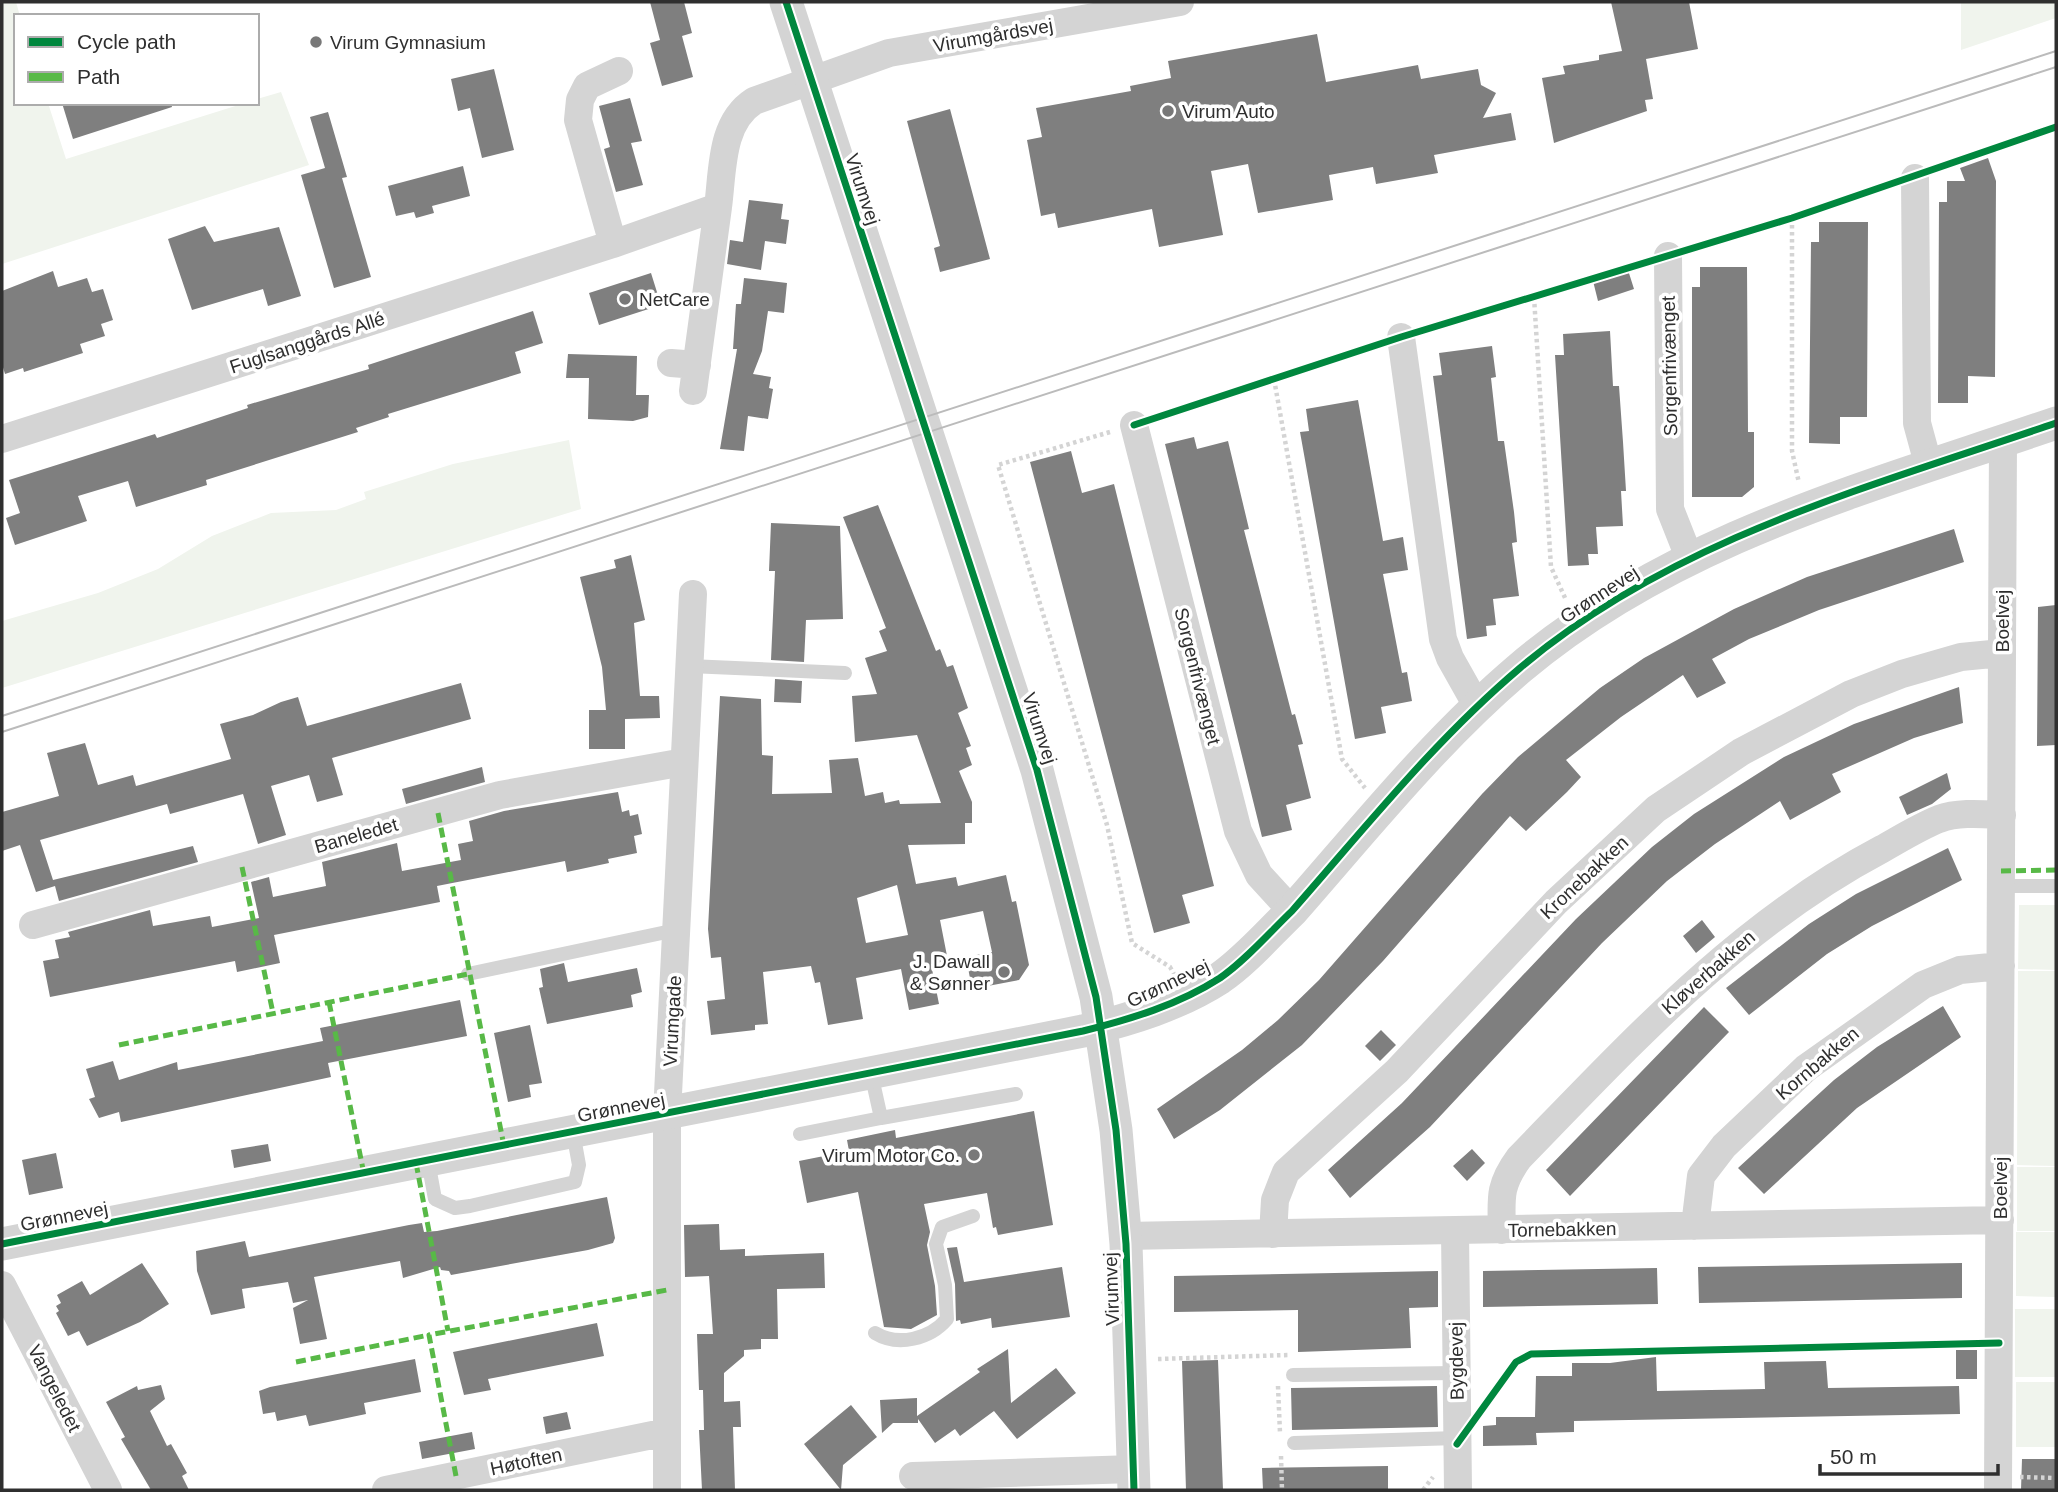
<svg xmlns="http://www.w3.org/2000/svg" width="2058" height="1492" font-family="Helvetica,sans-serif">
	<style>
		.green { fill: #f0f4ed }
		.building { fill: #7f7f7f; fill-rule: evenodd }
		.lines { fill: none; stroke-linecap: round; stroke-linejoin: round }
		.path { stroke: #d4d4d4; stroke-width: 4.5; stroke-dasharray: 3.5 3.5; stroke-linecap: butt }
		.service { stroke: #d4d4d4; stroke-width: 14 }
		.minor { stroke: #d4d4d4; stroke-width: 28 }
		.tertiary { stroke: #d4d4d4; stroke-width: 33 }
		.tram { stroke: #bbb; stroke-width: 2 }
		.quiet { stroke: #58b947; stroke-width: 5; stroke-dasharray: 10 5; stroke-linecap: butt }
		.cycleway-casing { stroke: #fff; stroke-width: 11 }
		.cycleway { stroke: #00873e; stroke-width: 7 }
		.poi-dot { fill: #787878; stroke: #fff; stroke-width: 2.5 }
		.labels { text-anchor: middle; stroke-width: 7; stroke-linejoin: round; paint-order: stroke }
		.street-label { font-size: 19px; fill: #2f2f2f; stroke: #fff }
		.poi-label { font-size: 19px; fill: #2f2f2f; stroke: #fff; text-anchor: start }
	</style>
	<rect width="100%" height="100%" fill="#fff"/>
	<path class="green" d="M2,2H16L20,16H16V103H48L66,159L245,103H257V99L281,92L309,165L2,264Z
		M1961,2H2056V18L1961,50Z
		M569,440L581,509L2,688V621L98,593L158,569L212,536L271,513L336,510L366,499L364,492L453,464Z
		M2019,905H2056V970L2018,969Z
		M2018,971H2056V1166L2017,1165Z
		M2017,1167H2056V1231H2017Z
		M2016,1232H2056V1297L2016,1296Z
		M2015,1309H2056V1377H2015Z
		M2016,1382H2056V1447H2016Z"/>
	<path class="building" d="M650,2H684L692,33L682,36L693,77L662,86L650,43L660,40Z
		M1611,2H1689L1698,49L1646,59L1653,99L1645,100L1647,111L1554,143L1542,78L1565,74L1563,66L1599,60V55L1622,51Z
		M1317,34L1326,82L1418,65L1421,79L1478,69L1481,85L1496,93L1483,118L1511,113L1516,140L1434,155L1438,173L1376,184L1373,167L1329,175L1333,200L1258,213L1248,164L1211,171L1223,235L1159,247L1152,209L1058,228L1055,213L1041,216L1027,140L1042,137L1036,108L1131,91L1130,86L1171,78L1168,61Z
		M494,69L514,150L482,158L470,108L458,111L451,79Z
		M630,98L642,141L631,143L643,185L616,192L604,149L610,147L599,106Z
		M62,103H171L172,107L73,139Z
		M950,109L990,259L940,272L934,248L940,246L907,121Z
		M328,112L347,177L342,178L371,277L334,288L301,175L325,168L310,117Z
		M1988,158L1996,181L1995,377L1968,376V403H1938L1939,202H1947V181H1965L1960,168Z
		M463,166L470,196L432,206L434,213L416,218L414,212L396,216L388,186Z
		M749,200L783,204L781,219L789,220L786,244L765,241L761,270L727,264L730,240L743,242Z
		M1819,222H1868L1867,417H1840V444L1809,443L1811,242H1819Z
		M205,226L214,242L279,227L301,296L268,306L263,289L192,310L168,239Z
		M1700,267H1747L1748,432H1754V487L1742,497H1692V287H1700Z
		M1628,270L1634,289L1598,301L1593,281Z
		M53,271L58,287L87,278L92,292L103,289L113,320L101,324L105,336L80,344L83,353L24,372L23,368L5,374L2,364V291Z
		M651,273L661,305L599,325L589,293Z
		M744,278L787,283L784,313L768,311L762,351L753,374L771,377L769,388L773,389L768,419L748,416L744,451L720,449L737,349H733L736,304H741Z
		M533,311L543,343L515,352L521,373L388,414L389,417L356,428L358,432L206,480L207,485L136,507L128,481L78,496L87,521L15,545L6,518L20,513L9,480L155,434L157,438L248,408L247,405L369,369L368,365Z
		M1610,331L1613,386H1619L1623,442L1626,491H1621L1623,526L1596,527L1598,554H1588L1589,565L1568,566L1555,355H1564L1563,334Z
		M1492,346L1496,377L1491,378L1498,441H1504L1514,512L1517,542L1512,543L1519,596L1493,599L1496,625L1486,626L1487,636L1467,639L1433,376L1442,375L1439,353Z
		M568,354L637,356L636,395H649L648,417L633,421L588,419L589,378H566Z
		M1358,400L1383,541L1403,537L1408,570L1383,574L1402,673L1407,672L1412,701L1381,707L1386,733L1355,739L1300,432L1309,431L1306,409Z
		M1194,437L1197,449L1228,441L1249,529L1244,530L1292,715L1295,714L1303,744L1298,745L1311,798L1286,805L1292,830L1262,837L1165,444Z
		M1071,451L1082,493L1114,484L1214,886L1182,895L1190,923L1154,933L1030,462Z
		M878,505L936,651L940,649L947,667L953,665L968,708L958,713L971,746L966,748L972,765L959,771L972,802V823H965V844L908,845L916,884L956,877L958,886L1006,875L1012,902L1016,901L1029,965L1019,980L972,989L966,957L992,952L983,911L940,920L948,961L931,964L939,1004L909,1010L901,969L856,978L863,1019L828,1025L820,982L815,983L811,966L763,972L768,1024L755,1025V1030L711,1035L707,1001L725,999L721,957L711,958L708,929L720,696L761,699L762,755L773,756L772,794L832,793L829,760L858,758L865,796L883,792L885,803L899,800L900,804L941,803L917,735L855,742L852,696L877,694L865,658L887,651L879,631L886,628L843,517ZM897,885L908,935L866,943L857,898Z
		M771,523L840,526L843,619L806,620L804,662L771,660L775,571H769Z
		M1954,529L1964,562L1819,610L1749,639L1712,659L1726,683L1697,698L1683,675L1621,717L1566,760L1581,777L1567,792L1526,831L1510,816L1383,961L1302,1045L1220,1110L1174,1139L1157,1109L1242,1050L1278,1020L1319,980L1482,794L1518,757L1600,688L1644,658L1734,609L1807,577Z
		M631,555L645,620L634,623L640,696H659L660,718L625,719V749H589V710H606L602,667L580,577L616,568L614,560Z
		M2056,605V745L2037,746L2038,607Z
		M775,679L802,681L801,703L774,702Z
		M461,683L471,719L332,758L343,795L317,802L309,775L271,786L286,835L258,844L243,794L170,814L167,804L40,840L53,880L193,846L198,862L59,901L55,886L36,892L20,845L2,851V812L59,796L47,753L85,743L98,785L133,775L136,786L231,759L220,724L253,715L281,702L298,697L307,726Z
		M1959,687L1963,723L1914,738L1832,774L1841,792L1790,820L1780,801L1715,844L1667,881L1602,943L1430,1127L1350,1198L1328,1170L1402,1103L1576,919L1652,847L1694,814L1784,757L1854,724Z
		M482,767L485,782L406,804L402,789Z
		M1947,773L1951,789L1932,804L1907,815L1899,797Z
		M618,792L622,812L629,810L630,816L638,814L642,834L634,836L637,853L608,859L609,863L567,872L565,861L437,886L440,902L274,935L280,963L237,972L235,961L50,997L43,961L59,958L55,940L70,937L68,932L150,910L153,926L210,916L212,927L259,918L251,882L269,877L273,897L326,886L322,862L397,843L402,871L461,860L458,844L473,841L469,821L504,811Z
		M1948,848L1962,880L1872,926L1827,954L1749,1015L1726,988L1809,924L1856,894Z
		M1702,920L1715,937L1696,953L1683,936Z
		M564,963L568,982L637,968L642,992L631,995L633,1007L547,1024L539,988L543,987L540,969Z
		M460,1000L467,1036L328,1063L331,1077L121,1122L119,1112L99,1118L89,1099L95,1097L86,1069L113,1061L119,1080L177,1062L178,1070L323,1041L320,1028Z
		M1943,1006L1961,1037L1857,1108L1764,1194L1738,1168L1834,1080L1877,1047Z
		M1704,1007L1729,1032L1570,1196L1546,1170Z
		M530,1025L542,1083L529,1085L531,1097L508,1102L494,1033Z
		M1381,1030L1396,1045L1380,1061L1365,1046Z
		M1034,1111L1053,1225L998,1235L996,1227L993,1228L987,1193L924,1204L930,1232L927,1245L935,1286L937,1315L911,1329L884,1327L858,1192L807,1203L799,1161L849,1151L847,1140L895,1130L896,1138Z
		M268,1144L271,1161L234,1168L231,1150Z
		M1472,1149L1485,1163L1467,1181L1453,1166Z
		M56,1153L63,1188L29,1195L22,1160Z
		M607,1197L615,1238L613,1243L588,1250L451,1275L449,1271L441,1270L440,1267L403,1278L400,1261L314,1277L327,1339L300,1344L293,1308L308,1300L293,1303L288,1282L242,1289L245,1308L211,1315L197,1271L196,1251L245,1241L249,1257L409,1225L422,1223L424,1232L437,1231Z
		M719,1224L720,1250L745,1249V1256L824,1253L825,1288L777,1289L778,1339H761V1349L744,1350V1356L724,1373V1402L740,1401L741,1427H733L735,1490H702L699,1430H704L703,1390H699L697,1334H713L709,1276L685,1277L684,1225Z
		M957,1247L964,1282L1062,1267L1070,1317L992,1328L991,1318L961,1324L960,1320L956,1321L955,1284L947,1248Z
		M142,1263L169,1304L140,1322L87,1346L79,1331L68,1336L56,1313L59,1311L56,1306L61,1303L57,1295L82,1281L90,1295Z
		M1962,1263V1298L1699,1303L1698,1267Z
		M1657,1268L1658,1304L1483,1307V1271Z
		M1438,1271V1307L1409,1308L1411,1348L1298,1352V1310L1174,1312V1276Z
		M597,1323L604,1356L488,1379L491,1390L464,1395L453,1352Z
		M1008,1349L1011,1403L1056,1368L1076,1393L1017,1439L994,1411L960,1436L955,1429L935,1443L918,1419V1423H893L882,1433L880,1400L917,1398V1416L980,1372L977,1369Z
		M1956,1350H1977V1379H1956Z
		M1656,1357L1657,1391L1765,1389L1764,1362L1826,1361L1828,1388L1959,1386L1960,1414L1574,1421V1432L1536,1433L1537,1445L1483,1446V1426L1496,1425V1417H1535L1536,1376H1572V1363H1610Z
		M415,1359L421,1392L364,1403L366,1414L309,1426L306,1415L277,1421L275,1412L263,1414L259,1391L270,1387Z
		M1218,1360L1223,1490H1186L1182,1361Z
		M161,1385L165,1399L150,1411L167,1446L171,1444L187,1473L182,1476L189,1490H151L121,1439L125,1437L106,1402L137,1386L138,1390Z
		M1437,1386L1438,1427L1292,1430L1291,1388Z
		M851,1405L877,1437L843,1465L841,1490L804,1444Z
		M567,1412L571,1429L546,1434L543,1417Z
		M472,1432L475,1449L422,1459L419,1442Z
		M2022,1459H2056V1490H2021Z
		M1388,1466V1490H1263L1262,1468Z"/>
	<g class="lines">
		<path class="path" d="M1792,218V451L1799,483
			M1534,297L1551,567L1566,600
			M1274,379L1342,759L1365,788
			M1110,432L998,465L1107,825L1132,943L1170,967L1174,974
			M1158,1359L1289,1355
			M1278,1386L1280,1433
			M1281,1456L1282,1490
			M2020,1477L2056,1478
			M1423,1490L1433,1477"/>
		<path class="service" d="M689,666L845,673
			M2001,886H2056
			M468,974L676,930
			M881,1118L1016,1094
			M800,1134L881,1118L871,1073
			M428,1161L435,1199L455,1208L470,1206L575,1182L579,1165L573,1132
			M875,1333C898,1347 930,1339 947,1319L945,1285L936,1244L942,1227L973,1216
			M1293,1375L1456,1373
			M1294,1443L1457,1438"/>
		<path class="minor" d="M1915,178L1917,423L1929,467
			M613,244L578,120L580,100L587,86L619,71
			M1668,256L1670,509L1689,557
			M1401,337L1443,639L1450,658L1477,706
			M671,363L697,365
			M693,391L718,207
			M1134,425L1238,831L1259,875L1292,911
			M2,439L613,244L718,207C723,170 720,123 754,101L889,53L1180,2
			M33,925L500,795L684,762
			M1695,1226L1701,1176L1724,1146L1806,1068L1923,985L1960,970L2001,966
			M1502,1230C1501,1198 1499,1185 1519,1158C1631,1043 1738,925 1882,849C1900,839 1919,827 1939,819C1958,812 1981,814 2002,815
			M1455,1231L1458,1490
			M1273,1234L1275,1200L1286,1172L1397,1071L1556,902L1656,809L1741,752L1851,694L1902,674L1961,657L2002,653
			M1125,1236L2000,1220
			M2,1285L108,1490
			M913,1476L1134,1469
			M386,1490L667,1432
			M667,1490V1114L693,594
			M1998,1490L2003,440"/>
		<path class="tertiary" d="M786,2L1037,770L1096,997L1116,1130L1126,1244L1134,1490
			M2,1244L1083,1031C1131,1019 1178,1005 1220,978C1246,960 1269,933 1292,911C1365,828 1435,740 1520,668C1674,538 1870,487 2056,423"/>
		<path class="tram" d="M2,716L2056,51
			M2,732L2056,67"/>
		<path class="quiet" d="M438,813L504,1146
			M242,867L273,1013
			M2001,871L2056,870
			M329,1002L364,1174
			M119,1045L468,974
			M416,1163L448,1331
			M296,1362L429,1335
			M456,1476L429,1335L667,1290"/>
		<g class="cycleway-casing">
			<path id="cycleway" d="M786,2L1037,770L1096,997L1116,1130L1126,1244L1134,1490
				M1134,425L1401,337L1792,218L2056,127
				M2,1244L1083,1031C1131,1019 1178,1005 1220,978C1246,960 1269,933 1292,911C1365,828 1435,740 1520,668C1674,538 1870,487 2056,423
				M1457,1444L1516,1362L1531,1354L1999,1343"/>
		</g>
		<use href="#cycleway" class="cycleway"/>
	</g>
	<g class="poi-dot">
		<circle cx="316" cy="42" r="7"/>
		<circle cx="1168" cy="111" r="7"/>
		<circle cx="625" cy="299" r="7"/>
		<circle cx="1004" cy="972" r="7"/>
		<circle cx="974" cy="1155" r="7"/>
	</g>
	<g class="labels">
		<g class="street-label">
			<text transform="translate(993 35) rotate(-10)" y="7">Virumgårdsvej</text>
			<text transform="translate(863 189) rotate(72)" y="7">Virumvej</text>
			<text transform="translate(307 342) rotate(-18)" y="7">Fuglsanggårds Allé</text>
			<text transform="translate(1669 366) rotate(-91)" y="7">Sorgenfrivænget</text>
			<text transform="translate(1599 594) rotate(-33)" y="7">Grønnevej</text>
			<text transform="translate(2002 621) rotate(-90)" y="7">Boelvej</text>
			<text transform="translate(1198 676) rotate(76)" y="7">Sorgenfrivænget</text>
			<text transform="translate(1040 728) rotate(72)" y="7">Virumvej</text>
			<text transform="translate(356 835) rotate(-16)" y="7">Baneledet</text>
			<text transform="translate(1584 877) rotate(-43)" y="7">Kronebakken</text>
			<text transform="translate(1708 972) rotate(-41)" y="7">Kløverbakken</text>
			<text transform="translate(1168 983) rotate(-25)" y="7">Grønnevej</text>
			<text transform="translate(672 1021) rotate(-87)" y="7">Virumgade</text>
			<text transform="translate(1817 1063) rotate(-40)" y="7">Kornbakken</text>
			<text transform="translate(621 1107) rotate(-11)" y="7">Grønnevej</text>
			<text transform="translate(2000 1188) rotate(-90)" y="7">Boelvej</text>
			<text transform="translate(64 1216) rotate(-11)" y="7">Grønnevej</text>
			<text transform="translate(1562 1229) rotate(-1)" y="7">Tornebakken</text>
			<text transform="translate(1111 1289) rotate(-92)" y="7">Virumvej</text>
			<text transform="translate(1456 1361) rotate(-91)" y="7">Bygdevej</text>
			<text transform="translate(55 1388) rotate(63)" y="7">Vangeledet</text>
			<text transform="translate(526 1461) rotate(-12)" y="7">Høtoften</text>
		</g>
		<g class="poi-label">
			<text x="330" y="49">Virum Gymnasium</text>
			<text x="1182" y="118">Virum Auto</text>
			<text x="639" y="306">NetCare</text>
			<text x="990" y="968" text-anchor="end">J. Dawall<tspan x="990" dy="22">&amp; Sønner</tspan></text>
			<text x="960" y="1162" text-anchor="end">Virum Motor Co.</text>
		</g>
	</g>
	<rect width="2058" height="1492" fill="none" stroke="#2f2f2f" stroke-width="7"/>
	<rect x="14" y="14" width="245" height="91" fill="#ffffff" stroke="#acacac" stroke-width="2"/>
	<rect x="28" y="37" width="35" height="10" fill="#00873e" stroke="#acacac" stroke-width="2"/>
	<text x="77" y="49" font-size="21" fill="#2f2f2f">Cycle path</text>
	<rect x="28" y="72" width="35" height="10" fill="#58b947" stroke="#acacac" stroke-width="2"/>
	<text x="77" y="84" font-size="21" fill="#2f2f2f">Path</text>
	<path d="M1820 1464v10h178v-10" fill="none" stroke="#2f2f2f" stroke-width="3.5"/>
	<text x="1830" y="1464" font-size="21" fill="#2f2f2f" stroke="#ffffff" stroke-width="5" paint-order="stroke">50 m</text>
</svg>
